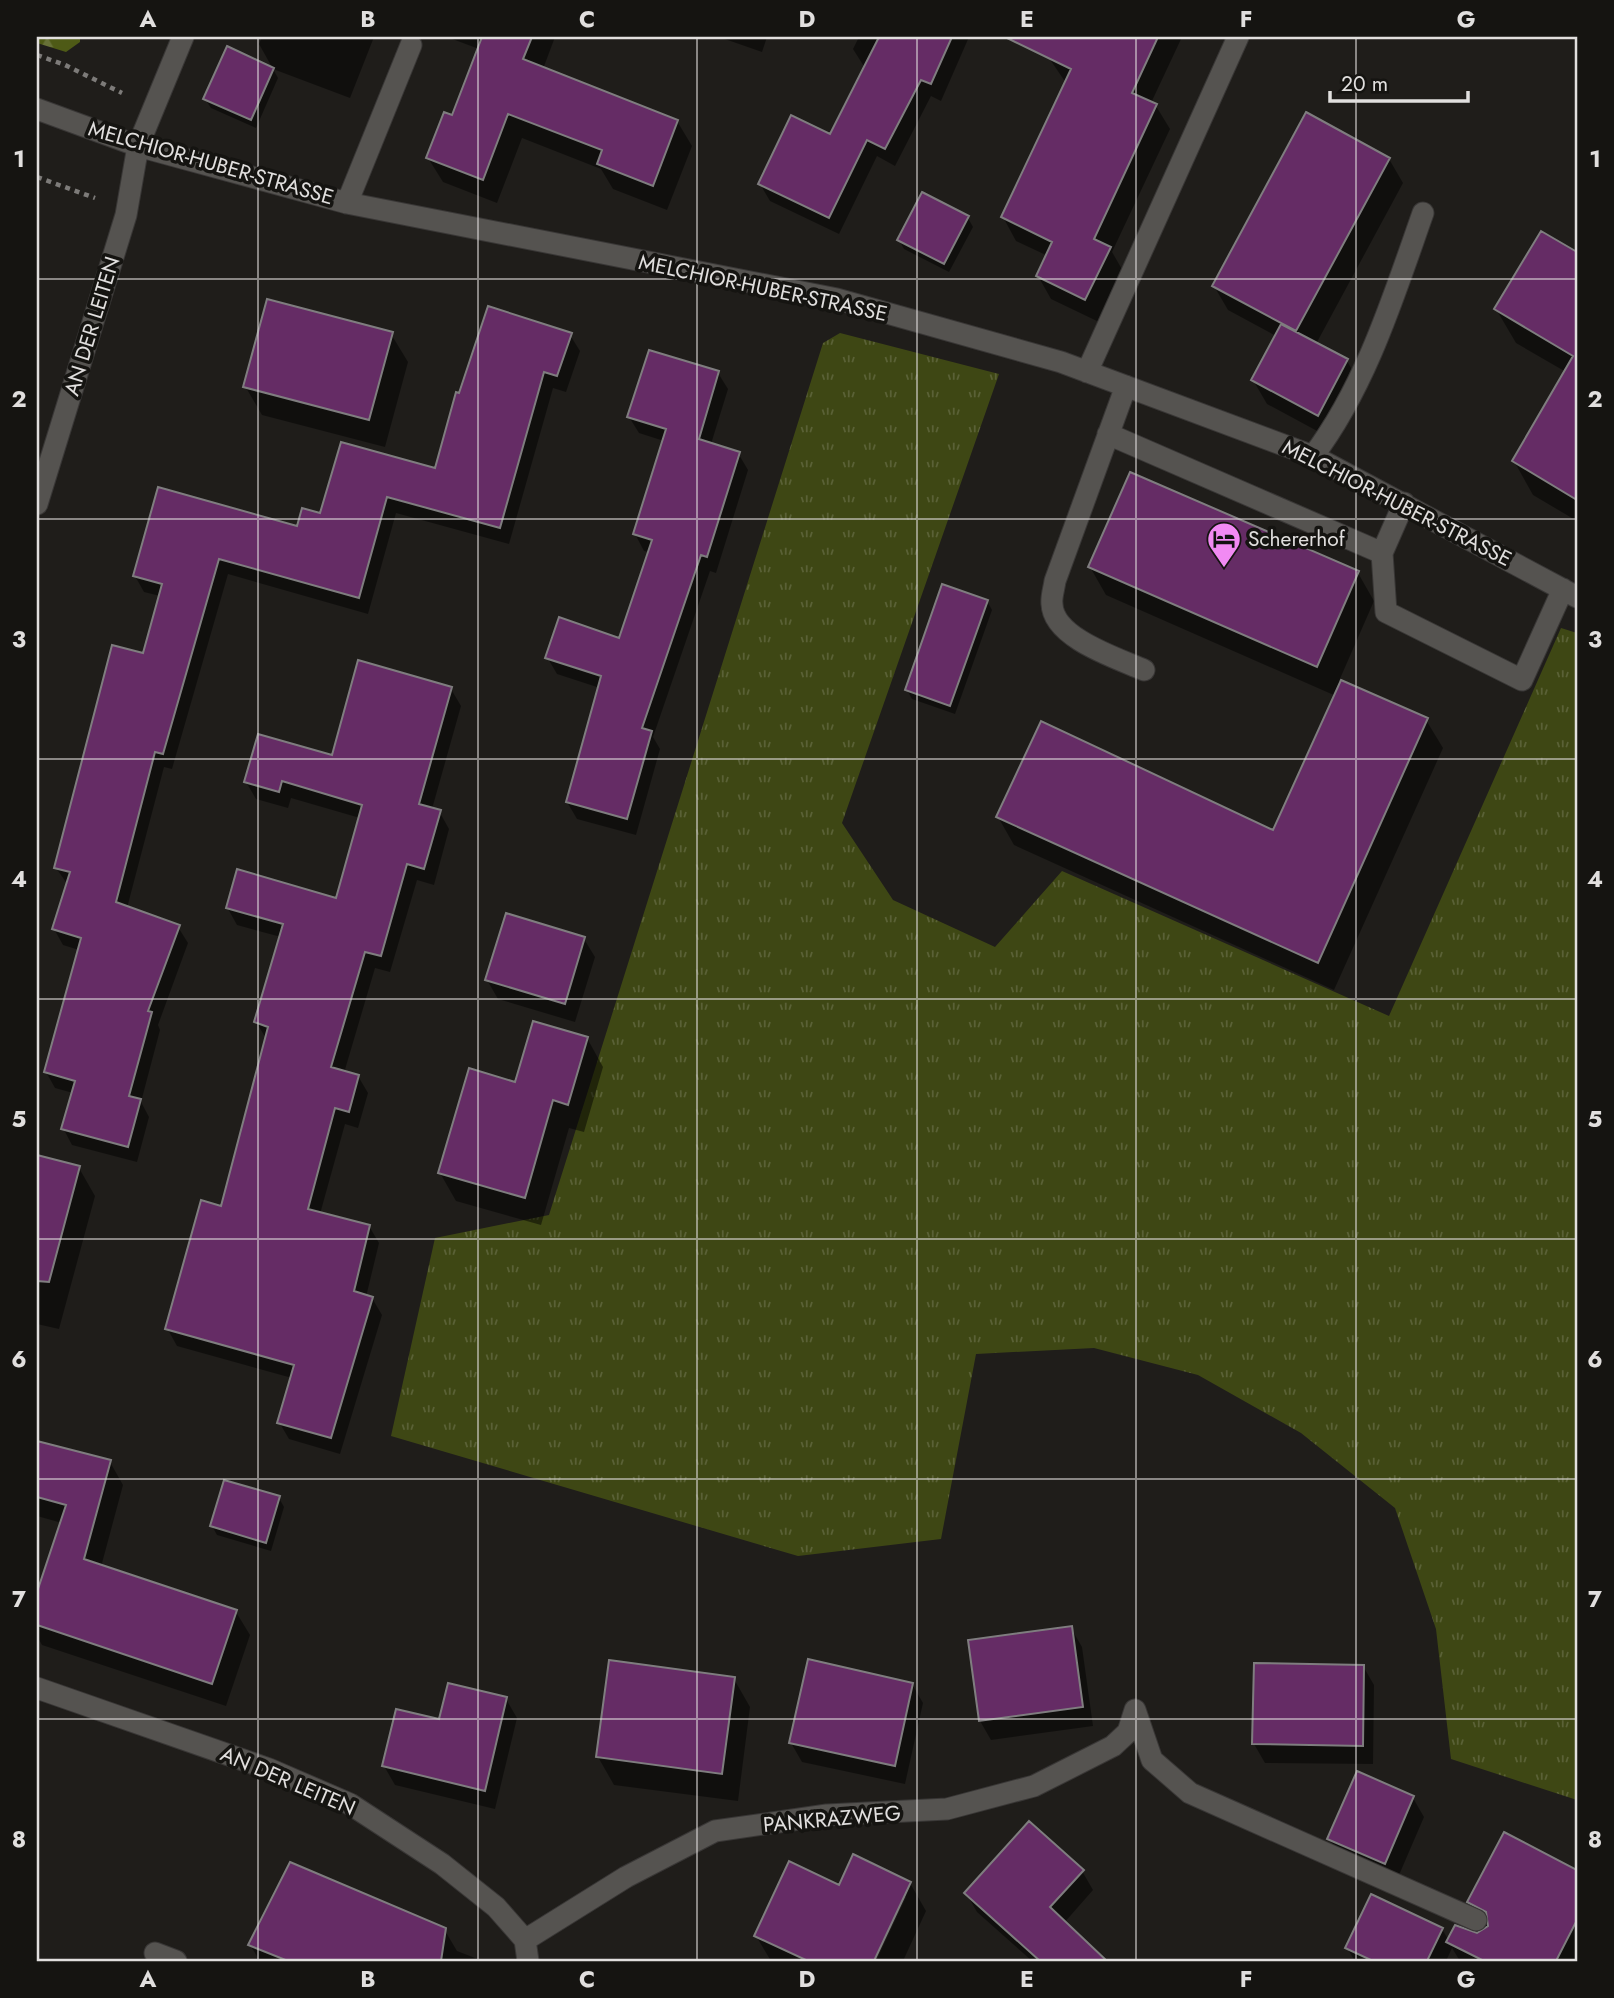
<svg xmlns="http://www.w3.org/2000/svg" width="1614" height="1998" font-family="Jost,sans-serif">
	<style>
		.grass { fill: url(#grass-tufts) }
		.forest { fill: url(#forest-firs) }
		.shadow { fill: #0007 }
		.building { fill: #652c65; stroke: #7f7d7f; stroke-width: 2 }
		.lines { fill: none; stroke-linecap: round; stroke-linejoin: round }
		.minor-casing { stroke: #393736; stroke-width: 23 }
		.path { stroke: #7d7b79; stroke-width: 4.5; stroke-dasharray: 5 5; stroke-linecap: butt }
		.minor { stroke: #555350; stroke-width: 21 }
		.grid { fill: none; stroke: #e1dfde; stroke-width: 2; stroke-opacity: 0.55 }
		.labels { text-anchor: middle; stroke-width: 7; stroke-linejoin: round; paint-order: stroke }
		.street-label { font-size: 21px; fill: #e1dfde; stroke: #151411 }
		.poi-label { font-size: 21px; fill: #e1dfde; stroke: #151411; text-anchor: start }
		.neatline { fill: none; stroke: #e1dfde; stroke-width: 2.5 }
		.grid-label { font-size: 23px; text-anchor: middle; font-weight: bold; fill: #e1dfde }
	</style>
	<defs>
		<pattern id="grass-tufts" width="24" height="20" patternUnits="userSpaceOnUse" patternTransform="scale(1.75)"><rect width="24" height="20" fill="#3e4714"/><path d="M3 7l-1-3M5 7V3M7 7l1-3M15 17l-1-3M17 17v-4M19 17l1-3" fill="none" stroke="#5a6136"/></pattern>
		<pattern id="forest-firs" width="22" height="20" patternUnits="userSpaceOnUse" patternTransform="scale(1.75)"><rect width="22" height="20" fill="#4e5a16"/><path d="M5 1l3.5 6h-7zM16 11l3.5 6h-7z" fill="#677137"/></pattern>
	</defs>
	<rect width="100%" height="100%" fill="#1f1d1a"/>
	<path class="grass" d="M840,333L999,374L842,823L893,900L995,947L1062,871L1389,1016L1561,628L1577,633V1800L1451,1759L1436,1629L1395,1508L1301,1433L1198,1375L1094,1348L976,1354L941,1539L798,1556L391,1436L435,1238L549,1215L823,343Z"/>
	<path class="forest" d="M37,37H80V42L66,52L37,43Z"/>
	<path class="shadow" d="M262,37H374L350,98L273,69L278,78L256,128L211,108L205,99L273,69L259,44Z
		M447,37H555L543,69L677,121L692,146L667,210L613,189L601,169L522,138L497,203L443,182L428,158L453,117L479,49Z
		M719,37H767L762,52Z
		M859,37H969L941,101L931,96L895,166L877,156L839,234L770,201L760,184L831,136L865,68L853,49Z
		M1059,37H1182L1151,103L1156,106L1170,129L1112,252L1123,271L1099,322L1051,299L1038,276L1048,256L1016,241L1003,217L1066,83L1049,58Z
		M1389,159L1403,183L1316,344L1347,361L1361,385L1332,439L1267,404L1253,380L1276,336L1228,310L1214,286Z
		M968,218L973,227L949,272L904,249L899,240Z
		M1542,233L1577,254V521L1533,495L1514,461L1566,372L1516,343L1496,309Z
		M391,334L408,362L385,447L262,415L245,386Z
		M570,335L580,351L566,392L553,388L509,544L396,513L368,614L228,574L172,769L164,767L127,908L178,927L188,943L158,1025L160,1030L141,1102L149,1117L137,1162L72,1145L63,1128L73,1093L55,1088L46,1072L79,950L63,945L54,929L68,885L56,868L144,655L160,596L144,592L135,576L298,528L322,515L436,471Z
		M718,373L728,389L711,444L738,453L748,470L716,573L710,571L653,737L660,749L636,835L577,819L567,802L600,688L557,674L547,657L620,640L650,552L644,551L635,534L664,441L639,433L629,417Z
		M1090,567L1358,573L1374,601L1339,681L1426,720L1443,748L1334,990L1014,845L998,817L1274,832L1336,696L1106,595Z
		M987,601L992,610L955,714L912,699L907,690Z
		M451,689L461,706L432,809L439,811L449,829L434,885L417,880L390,972L375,968L344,1073L358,1076L368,1093L358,1128L345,1124L320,1214L369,1226L379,1243L366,1297L372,1298L382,1315L340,1454L289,1439L279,1422L292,1378L177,1346L167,1328L222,1208L267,1040L256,1022L281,937L237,925L227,907L337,900L360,818L291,798L288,808L256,799L246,782L333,757Z
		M584,939L595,957L575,1022L498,999L487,980Z
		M587,1038L603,1067L584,1132L569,1128L541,1225L456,1201L440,1173L517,1084Z
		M37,1156L79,1168L95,1196L59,1329L37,1324Z
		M38,1443L110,1462L123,1485L101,1567L236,1612L250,1635L226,1706L42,1645L37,1636V1597L62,1523L37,1516Z
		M279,1498L284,1507L271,1551L217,1535L212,1526Z
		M1071,1628L1082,1647L1093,1726L991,1740L980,1721Z
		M1363,1666L1374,1685L1373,1764L1265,1763L1254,1744Z
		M734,1679L750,1707L738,1801L614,1785L598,1757Z
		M912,1684L923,1703L905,1784L802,1762L791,1743Z
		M506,1699L517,1718L495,1809L395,1785L384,1766L441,1721Z
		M1413,1798L1424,1817L1396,1882L1340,1857L1329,1838Z
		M1505,1834L1577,1872V1961H1460L1452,1948L1446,1961H1355L1347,1948L1442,1929L1449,1941L1477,1935L1485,1929L1469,1902Z
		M1082,1871L1093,1890L1064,1923L1104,1961H1032L977,1912L966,1893Z
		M910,1883L926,1911L903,1961H876L906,1897H902L872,1961H771L756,1936Z
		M444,1929L457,1951L483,1961H260L250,1945Z"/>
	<path class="building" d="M482,37H532L523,59L678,120L653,186L597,164L602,150L508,114L483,180L426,158L444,112L452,115Z
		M879,37H952L931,84L921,80L885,149L867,140L829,218L758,184L791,115L830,134Z
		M1005,37H1158L1132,93L1157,104L1094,239L1111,247L1085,300L1036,276L1052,242L1001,217L1071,69Z
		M227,46L274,68L251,120L203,99Z
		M1306,112L1390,158L1296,331L1212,286Z
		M922,192L969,216L944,264L897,240Z
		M1541,231L1577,252V500L1512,461L1573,356L1494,309Z
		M267,299L393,332L369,420L243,387Z
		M488,306L572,333L557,376L544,372L500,528L387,497L359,598L219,559L163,754L155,752L116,902L180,925L148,1011L152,1012L129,1096L141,1099L128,1147L61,1129L75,1081L44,1072L81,938L52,929L70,872L54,868L112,645L143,653L162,584L133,576L158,487L297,526L302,508L320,513L341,442L435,468L456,392L459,393Z
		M1281,324L1348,359L1318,416L1251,380Z
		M649,350L719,371L699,439L740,452L707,557L701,555L642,728L652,731L627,819L566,802L601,676L545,658L559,617L619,638L652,540L633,534L666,429L627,417Z
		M1130,472L1359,571L1317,667L1088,567Z
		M942,584L988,600L950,706L905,690Z
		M358,660L452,687L419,804L441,810L424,869L407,864L381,956L365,952L331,1067L359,1075L349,1112L335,1108L308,1209L370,1225L354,1291L373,1297L331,1438L277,1423L294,1365L165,1329L201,1200L221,1206L268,1027L254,1022L283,924L226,908L237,869L336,898L362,805L282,781L279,792L244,782L258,734L332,755Z
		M1341,680L1428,718L1318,963L996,817L1041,721L1273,830Z
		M506,913L585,937L565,1004L485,980Z
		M533,1021L588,1037L568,1105L553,1100L525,1198L438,1173L469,1068L515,1082Z
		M37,1155L80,1166L49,1282L37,1281Z
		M37,1441L111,1460L84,1559L237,1610L212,1684L37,1625V1592L66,1505L37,1497Z
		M224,1480L280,1496L266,1543L210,1526Z
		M1072,1626L1083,1707L979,1721L968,1640Z
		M808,1659L913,1683L895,1766L789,1743Z
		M609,1660L735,1677L722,1774L596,1757Z
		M1254,1663L1364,1665L1363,1746L1252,1744Z
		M448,1683L507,1697L485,1791L382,1766L396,1709L439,1719Z
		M1357,1771L1414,1796L1385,1864L1327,1839Z
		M1029,1821L1084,1870L1050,1907L1107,1961H1040L964,1893Z
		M1504,1832L1577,1870V1920L1556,1961H1484L1446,1942L1455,1925L1477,1933L1488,1926L1486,1912L1467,1902Z
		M853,1854L911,1882L874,1961H808L754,1936L789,1861L839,1885Z
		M290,1862L446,1928L441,1961H288L248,1945Z
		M1371,1894L1443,1928L1427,1961H1373L1345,1948Z"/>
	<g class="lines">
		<g class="minor-casing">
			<path id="minor" d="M37,109L138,146L347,203L837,299L1061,362L1313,456L1577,597
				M347,203L411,45
				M1087,372L1238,37
				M1126,386L1055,581C1054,589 1051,597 1052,604C1053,638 1117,658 1144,670
				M1108,434L1382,553L1404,503
				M1313,456C1366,386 1394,295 1423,213
				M37,504L126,215L138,146L183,37
				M1382,553L1386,612L1522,680L1563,589
				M37,1688L269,1769L350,1804L442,1864L496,1907L525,1940L528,1961
				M1135,1710L1152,1760L1190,1793L1476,1920
				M525,1940L626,1877L715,1831L827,1815L947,1809L1034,1786L1113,1746L1128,1732L1135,1710
				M155,1953L176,1961"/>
		</g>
		<path class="path" d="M37,55L65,65L122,93
			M37,177L95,198"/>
		<use href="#minor" class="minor"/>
	</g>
	<path class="grid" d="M258,37V1961M478,37V1961M697,37V1961M917,37V1961M1136,37V1961M1356,37V1961M37,279H1577M37,519H1577M37,759H1577M37,999H1577M37,1239H1577M37,1479H1577M37,1719H1577"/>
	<defs>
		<g id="hotel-pin" transform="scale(1.75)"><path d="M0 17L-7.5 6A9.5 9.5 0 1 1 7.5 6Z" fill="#f18af3" stroke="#151411"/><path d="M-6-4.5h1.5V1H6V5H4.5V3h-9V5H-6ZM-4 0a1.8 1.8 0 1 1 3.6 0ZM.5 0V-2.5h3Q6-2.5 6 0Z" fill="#111"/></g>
	</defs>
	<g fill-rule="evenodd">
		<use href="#hotel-pin" x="1224" y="539"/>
	</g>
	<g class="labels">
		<g class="street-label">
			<text transform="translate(211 163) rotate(16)" y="7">MELCHIOR-HUBER-STRASSE</text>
			<text transform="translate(763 288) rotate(12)" y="7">MELCHIOR-HUBER-STRASSE</text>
			<text transform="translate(92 326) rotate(-73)" y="7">AN DER LEITEN</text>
			<text transform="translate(1397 503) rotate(27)" y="7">MELCHIOR-HUBER-STRASSE</text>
			<text transform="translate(288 1781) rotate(23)" y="7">AN DER LEITEN</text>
			<text transform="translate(832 1819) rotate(-5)" y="7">PANKRAZWEG</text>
		</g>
		<g class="poi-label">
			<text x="1248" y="546">Schererhof</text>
		</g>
	</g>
	<rect width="1614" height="1998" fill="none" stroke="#151411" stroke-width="77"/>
	<path d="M1330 91v10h138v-10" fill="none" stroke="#e1dfde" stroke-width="3.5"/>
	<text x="1341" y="91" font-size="21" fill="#e1dfde" stroke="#151411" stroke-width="5" paint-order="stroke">20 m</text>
	<rect x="38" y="38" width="1538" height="1922" class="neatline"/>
	<g class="grid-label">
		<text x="148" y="27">A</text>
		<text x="368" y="27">B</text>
		<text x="587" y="27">C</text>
		<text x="807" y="27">D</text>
		<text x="1027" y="27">E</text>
		<text x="1246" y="27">F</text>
		<text x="1466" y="27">G</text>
		<text x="19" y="167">1</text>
		<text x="1595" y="167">1</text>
		<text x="19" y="407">2</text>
		<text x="1595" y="407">2</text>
		<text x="19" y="647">3</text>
		<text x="1595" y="647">3</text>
		<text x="19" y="887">4</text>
		<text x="1595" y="887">4</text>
		<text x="19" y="1127">5</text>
		<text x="1595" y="1127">5</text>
		<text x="19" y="1367">6</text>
		<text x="1595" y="1367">6</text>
		<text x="19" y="1607">7</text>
		<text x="1595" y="1607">7</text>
		<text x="19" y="1847">8</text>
		<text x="1595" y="1847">8</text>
		<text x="148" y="1987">A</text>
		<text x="368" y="1987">B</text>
		<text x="587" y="1987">C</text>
		<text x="807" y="1987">D</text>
		<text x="1027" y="1987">E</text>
		<text x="1246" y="1987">F</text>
		<text x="1466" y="1987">G</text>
	</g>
</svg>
